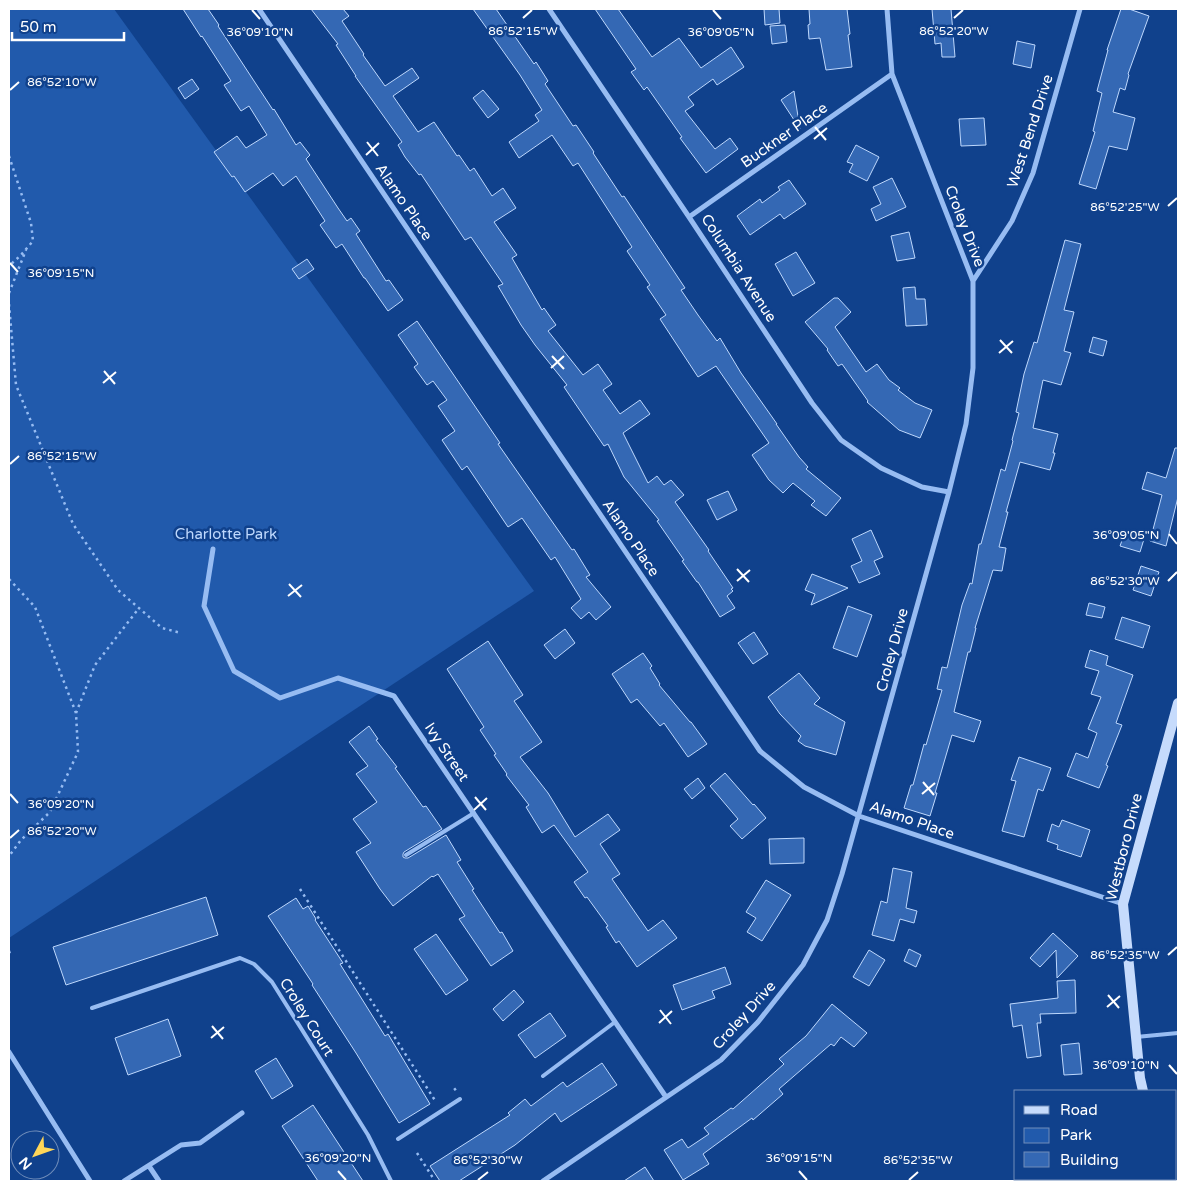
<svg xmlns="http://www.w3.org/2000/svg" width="1187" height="1190" font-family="'Varela Round',sans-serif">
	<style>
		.green { fill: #215aac }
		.building { fill: #3468b4; stroke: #bed8fd }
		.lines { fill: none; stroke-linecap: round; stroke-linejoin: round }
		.path { stroke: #97bcf2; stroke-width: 2.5; stroke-dasharray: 2.5 4; stroke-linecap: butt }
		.lane { stroke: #97bcf2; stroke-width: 4 }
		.street { stroke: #97bcf2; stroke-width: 5 }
		.secondary { stroke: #c6dbfc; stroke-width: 10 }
		.ticks { fill: none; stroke: #fff; stroke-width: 2 }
		.labels { text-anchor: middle; stroke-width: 5; stroke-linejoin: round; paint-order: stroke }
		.street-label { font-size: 15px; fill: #fff; stroke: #10418c }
		.park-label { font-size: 15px; fill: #bed8fd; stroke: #10418c }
		.ticks-label { font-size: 12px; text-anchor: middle; fill: #fff; stroke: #10418c; stroke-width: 5; stroke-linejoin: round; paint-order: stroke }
	</style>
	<rect width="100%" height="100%" fill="#10418c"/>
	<path class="green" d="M9,9H114L534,591L9,938Z"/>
	<path class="building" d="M183,9H208L219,25L218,26L273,110L274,109L296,145L300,142L310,155L306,159L338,208L347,221L351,218L360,231L356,234L386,281L389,280L403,300L388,311L365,278H364L342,244L336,248L320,225L325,221L296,176L283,186L273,173L245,192L234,176L232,177L214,152L237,136L246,148L267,135L249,106L241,111L224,85L231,81L202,36L201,37Z
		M311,9H343L349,16L342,21L364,54L363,55L385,86L412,68L419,78L393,96L418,132L434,122L457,156L459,155L470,171L474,168L492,196L503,188L516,208L494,222L517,255L512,258L542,310L544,308L556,325L548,331L583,375L598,364L612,384L603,390L620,414L640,400L650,414L623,433L648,483L657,476L664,485L671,480L684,495L675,502L709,550L708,551L733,588L731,589L733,591L727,596L735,608L720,617L698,582H697L682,561L684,560L657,521L659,520L624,477L608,444L604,446L564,387L567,385L535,345L521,325L498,286L503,284L471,237L465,240L421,174L419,175L405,157L398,145L402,142L355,76H356L336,45L338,44Z
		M473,9H496L534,64L536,62L548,81L545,84L573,126L576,125L594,152L593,153L622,197L624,196L685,288L681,290L698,315L717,341L720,338L741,373L777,424H776L799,457L808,467L806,469L841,498L826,516L811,505L815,501L793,483L783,493L769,480L752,455L769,443L716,366L698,377L660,319L666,315L647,287L650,285L627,251L632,247L578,163L573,166L552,135L519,158L509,142L539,121L535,115L542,110L520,75Z
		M595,9H618L652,57L679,38L701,68L731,47L744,67L717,85L713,79L688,97L694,105L685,111L715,149L730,138L738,149L706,173L680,138L682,137L647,87L644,90L631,72L636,69Z
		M764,9H779L780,23L765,25Z
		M809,9H847L850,34L848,35L852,67L826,70L820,38L809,39L808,25L810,24Z
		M932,9H951L955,57H942L941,43L935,44Z
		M1121,9H1129L1149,16L1128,74L1129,75L1125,90L1120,88L1113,112L1135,118L1127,150L1109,146L1096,189L1079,184L1095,132L1093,131L1102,93L1097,91L1108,50H1107Z
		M785,25L787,42L772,44L770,26Z
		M1017,41L1035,45L1031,68L1013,64Z
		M192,79L199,89L185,99L178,88Z
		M483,90L499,109L488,118L473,98Z
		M794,91L800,129L781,100Z
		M984,118L986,145L961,146L959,119Z
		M856,145L879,157L867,181L849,172L853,164L847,162Z
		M892,178L906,207L876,221L871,209L881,204L873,187Z
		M789,180L806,204L784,219L780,214L750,235L737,216L760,199L762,203L780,190L778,187Z
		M909,232L915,258L897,261L891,236Z
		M1065,240L1081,244L1064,310L1074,312L1064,351L1071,353L1061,385L1043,380L1033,428L1058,434L1053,453H1055L1050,470L1020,462L1006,512H1008L999,547L1006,548L1002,571L993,570L975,628H976L970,652H968L954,712L981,721L974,742L952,735L935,793H937L930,816L904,808L911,785H913L924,744L926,745L942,690L937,689L942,667L947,668L962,605L970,583L972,584L979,544H981L1001,469L1005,471L1013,441L1012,440L1019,413L1016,412L1024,374L1034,342L1037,343Z
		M796,252L815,283L793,296L775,264Z
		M307,259L314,269L299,279L292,269Z
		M915,287L916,299H925L927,325L906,326L903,288Z
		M834,298H838L851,312L835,327L866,372L877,364L889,380L900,388L898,390L915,403L932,410L920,438L899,430L867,402L868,401L842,364L838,366L827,350L828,349L805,322Z
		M417,321L500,443L498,444L572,550L574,549L590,575L586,577L611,607L596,620L589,612L581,619L571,608L581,599L555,557L551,560L522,518L508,527L467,466L462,470L442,440L455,431L438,406L447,400L433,381L427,385L414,367L418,364L398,335Z
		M1093,337L1107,341L1103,356L1089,352Z
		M1175,448H1178V497L1166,546L1150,541L1162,495L1142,489L1147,472L1166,478Z
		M728,491L737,510L717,520L707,500Z
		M871,530L883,557L874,561L880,574L859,583L851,566L862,561L852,539Z
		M1125,532L1144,539L1140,552L1120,546Z
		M1141,566L1159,572L1151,596L1133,590Z
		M812,574L848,588L811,605L815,594L805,590Z
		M1089,603L1105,607L1102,618L1086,615Z
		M848,606L872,615L857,657L833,648Z
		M1122,617L1150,626L1143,648L1115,639Z
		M565,629L575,643L555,659L544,645Z
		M754,632L768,654L753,664L738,643Z
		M488,641L523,695L514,701L542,742L520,757L548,793L575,837L608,814L620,830L600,844L620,874L612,879L648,931L663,920L677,938L637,967L619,941L616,943L606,927L608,926L587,897L585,898L574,882L588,872L554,825L542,833L526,807L529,805L506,775L507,774L494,755L496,754L480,730L484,727L447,669Z
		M1090,650L1108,656L1106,665L1133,675L1116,723L1122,725L1106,765L1108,766L1099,788L1067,776L1076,753L1088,758L1097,733L1088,729L1101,697L1091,694L1099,671L1085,667Z
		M643,653L652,666L650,668L660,684L659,685L690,722H691L707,744L688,757L664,723L660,726L637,699L631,703L612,674Z
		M799,673L820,698L814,704L845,722L836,755L805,746L798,741L801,736L780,714L768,697Z
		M369,726L378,739L376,740L397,767L395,768L423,807L426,806L442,829L404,852L403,854V857L405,858H408L446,835L461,860L457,862L474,889L472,890L500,933L502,932L513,951L491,966L459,919L465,916L438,874L433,877L432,876L393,906L380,889L356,852L371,843L353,819L377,802L356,774L368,766L349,742Z
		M1019,757L1051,768L1043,791L1038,789L1024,837L1002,831L1016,781L1011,780Z
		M725,773L753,805L754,804L766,818L742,839L730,826L738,819L710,786Z
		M698,778L705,788L692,799L684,789Z
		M1062,820L1090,830L1081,857L1057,849L1058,845L1047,841L1052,824L1059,827Z
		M804,838V863L770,864L769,839Z
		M893,868L912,872L906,908L917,911L914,923L900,919L894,941L872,935L881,901L887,903Z
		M766,880L791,895L762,941L747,932L756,918L746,912Z
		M206,897L218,935L66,985L53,947Z
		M296,898L303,909L308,906L316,919L315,920L343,963L340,964L385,1036L388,1034L430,1104L399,1123L356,1053L312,985L313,984L268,916Z
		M1053,933L1078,956L1057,978L1056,950L1040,967L1030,958Z
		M436,934L468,980L446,995L414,949Z
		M909,949L921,955L916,967L904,961Z
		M869,950L885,960L869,986L853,977Z
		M725,967L731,984L712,991L715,998L682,1010L673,985Z
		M1075,980L1076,1013L1040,1014L1041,1023H1037L1041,1056L1027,1058L1022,1025L1013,1027L1010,1004L1058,998L1057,981Z
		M514,990L524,1002L503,1021L493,1009Z
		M832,1004L867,1033L854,1047L841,1037L834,1046L831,1044L779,1089L783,1094L753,1120L752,1118L703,1154L709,1164L683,1180L664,1150L682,1139L688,1148L709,1134L704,1128L731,1108L733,1109L784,1064L779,1059L806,1036Z
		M550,1013L566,1036L535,1058L518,1035Z
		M168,1019L181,1056L128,1075L115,1038Z
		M1079,1043L1082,1074L1064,1075L1061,1045Z
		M276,1058L293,1086L272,1099L255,1071Z
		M602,1063L617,1085L561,1122L555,1113L515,1145L459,1181H440L430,1166L510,1115L508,1113L525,1099L531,1106L563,1082L567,1087Z
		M313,1105L363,1181H318L282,1126Z
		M645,1167L654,1181H624Z"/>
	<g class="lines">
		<path class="path" d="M9,156L31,223L33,241L21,255L9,266
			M9,293L26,250
			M9,304L16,385L73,524L118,590L162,628L181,633
			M9,579L35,607L76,713L78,752L50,812L21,840L9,856
			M76,713L95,665L139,608
			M300,889L436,1102
			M9,951L11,957
			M454,1090L459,1086
			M417,1153L435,1181"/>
		<path class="lane" d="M406,855L474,813
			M92,1008L240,958L254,964L272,982L368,1135L391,1181
			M1136,1037L1178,1033
			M543,1076L615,1022
			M398,1139L460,1099"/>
		<path class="street" d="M259,9L760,751L804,787L859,816L1123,904
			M549,9L689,217L812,403L841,440L881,468L922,487L949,492
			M689,217L892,74
			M973,281L1012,221L1033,173L1080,9
			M213,549L204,606L234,671L280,698L338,678L394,696L666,1097
			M9,1052L90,1181
			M149,1166L159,1181
			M124,1181L181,1145L200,1143L242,1113
			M543,1181L721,1060L758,1022L803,965L827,920L842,874L949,492L966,424L973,368V281L892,74L887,9"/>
		<path class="secondary" d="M1143,1091L1140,1078L1123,904L1178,703
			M1158,1179V1181"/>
	</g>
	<path class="ticks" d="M252,10L260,19M713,10L721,19M523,18L532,10M954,18L963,10M10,90L19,82M815,127L826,140M814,139L827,128M367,142L378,156M366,155L379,143M1168,206L1177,198M10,263L18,272M1000,340L1012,353M999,353L1013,341M552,356L564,369M551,368L564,356M104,371L115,384M103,383L116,372M10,464L19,456M1169,534L1177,544M737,569L749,582M737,581L750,570M1168,581L1177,572M289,584L301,597M288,596L302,585M923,782L934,795M10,794L18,803M922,794L935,783M475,797L486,810M474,810L487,798M10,838L19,830M1168,955L1177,947M1108,995L1119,1008M1107,1007L1120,996M660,1010L671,1024M659,1023L672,1011M212,1026L223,1039M211,1038L224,1027M1169,1065L1177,1074M338,1171L346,1180M799,1171L807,1180M478,1180L488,1172M909,1180L918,1172"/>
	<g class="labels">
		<g class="street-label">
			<text transform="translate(1030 131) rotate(-72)" y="5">West Bend Drive</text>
			<text transform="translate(784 135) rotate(-35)" y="5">Buckner Place</text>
			<text transform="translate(404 202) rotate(56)" y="5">Alamo Place</text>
			<text transform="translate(965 226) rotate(69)" y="5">Croley Drive</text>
			<text transform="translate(739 268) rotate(57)" y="5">Columbia Avenue</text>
			<text transform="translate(631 538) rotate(56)" y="5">Alamo Place</text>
			<text transform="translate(892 650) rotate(-75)" y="5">Croley Drive</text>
			<text transform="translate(447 752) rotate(56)" y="5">Ivy Street</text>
			<text transform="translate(912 820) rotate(19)" y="5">Alamo Place</text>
			<text transform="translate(1124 847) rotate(-76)" y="5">Westboro Drive</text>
			<text transform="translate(744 1015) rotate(-48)" y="5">Croley Drive</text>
			<text transform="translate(307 1017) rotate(58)" y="5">Croley Court</text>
		</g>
		<g class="park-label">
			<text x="226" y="539">Charlotte Park</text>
		</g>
	</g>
	<g class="ticks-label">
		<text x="523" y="35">86°52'15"W</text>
		<text x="954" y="35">86°52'20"W</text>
		<text x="260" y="36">36°09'10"N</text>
		<text x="721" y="36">36°09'05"N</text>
		<text x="62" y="86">86°52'10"W</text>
		<text x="1125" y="211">86°52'25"W</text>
		<text x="61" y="277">36°09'15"N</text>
		<text x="62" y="460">86°52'15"W</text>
		<text x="1126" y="539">36°09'05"N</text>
		<text x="1125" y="585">86°52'30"W</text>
		<text x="61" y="808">36°09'20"N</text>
		<text x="62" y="835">86°52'20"W</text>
		<text x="1125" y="959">86°52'35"W</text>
		<text x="1126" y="1069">36°09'10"N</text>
		<text x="338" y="1162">36°09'20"N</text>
		<text x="799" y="1162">36°09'15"N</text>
		<text x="488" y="1164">86°52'30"W</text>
		<text x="918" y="1164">86°52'35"W</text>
	</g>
	<rect width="1187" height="1190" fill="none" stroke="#ffffff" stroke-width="20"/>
	<rect x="1014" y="1090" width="162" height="90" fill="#10418c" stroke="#708dba"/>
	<rect x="1024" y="1106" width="25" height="8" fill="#c6dbfc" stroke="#708dba"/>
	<text x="1060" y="1115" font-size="15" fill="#ffffff">Road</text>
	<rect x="1024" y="1128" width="25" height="15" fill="#215aac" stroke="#708dba"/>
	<text x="1060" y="1140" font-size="15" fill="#ffffff">Park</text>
	<rect x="1024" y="1152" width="25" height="15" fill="#3468b4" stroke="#708dba"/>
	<text x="1060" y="1165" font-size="15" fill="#ffffff">Building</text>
	<g transform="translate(35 1155) rotate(229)"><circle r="24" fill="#10418c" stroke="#708dba"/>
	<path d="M0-4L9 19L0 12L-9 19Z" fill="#ffd658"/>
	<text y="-8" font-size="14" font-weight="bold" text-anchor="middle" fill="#ffffff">N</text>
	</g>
	<path d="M12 32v8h112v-8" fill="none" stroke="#ffffff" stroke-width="2.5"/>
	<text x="20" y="32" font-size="15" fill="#ffffff" stroke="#10418c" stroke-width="4" paint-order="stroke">50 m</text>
</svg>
